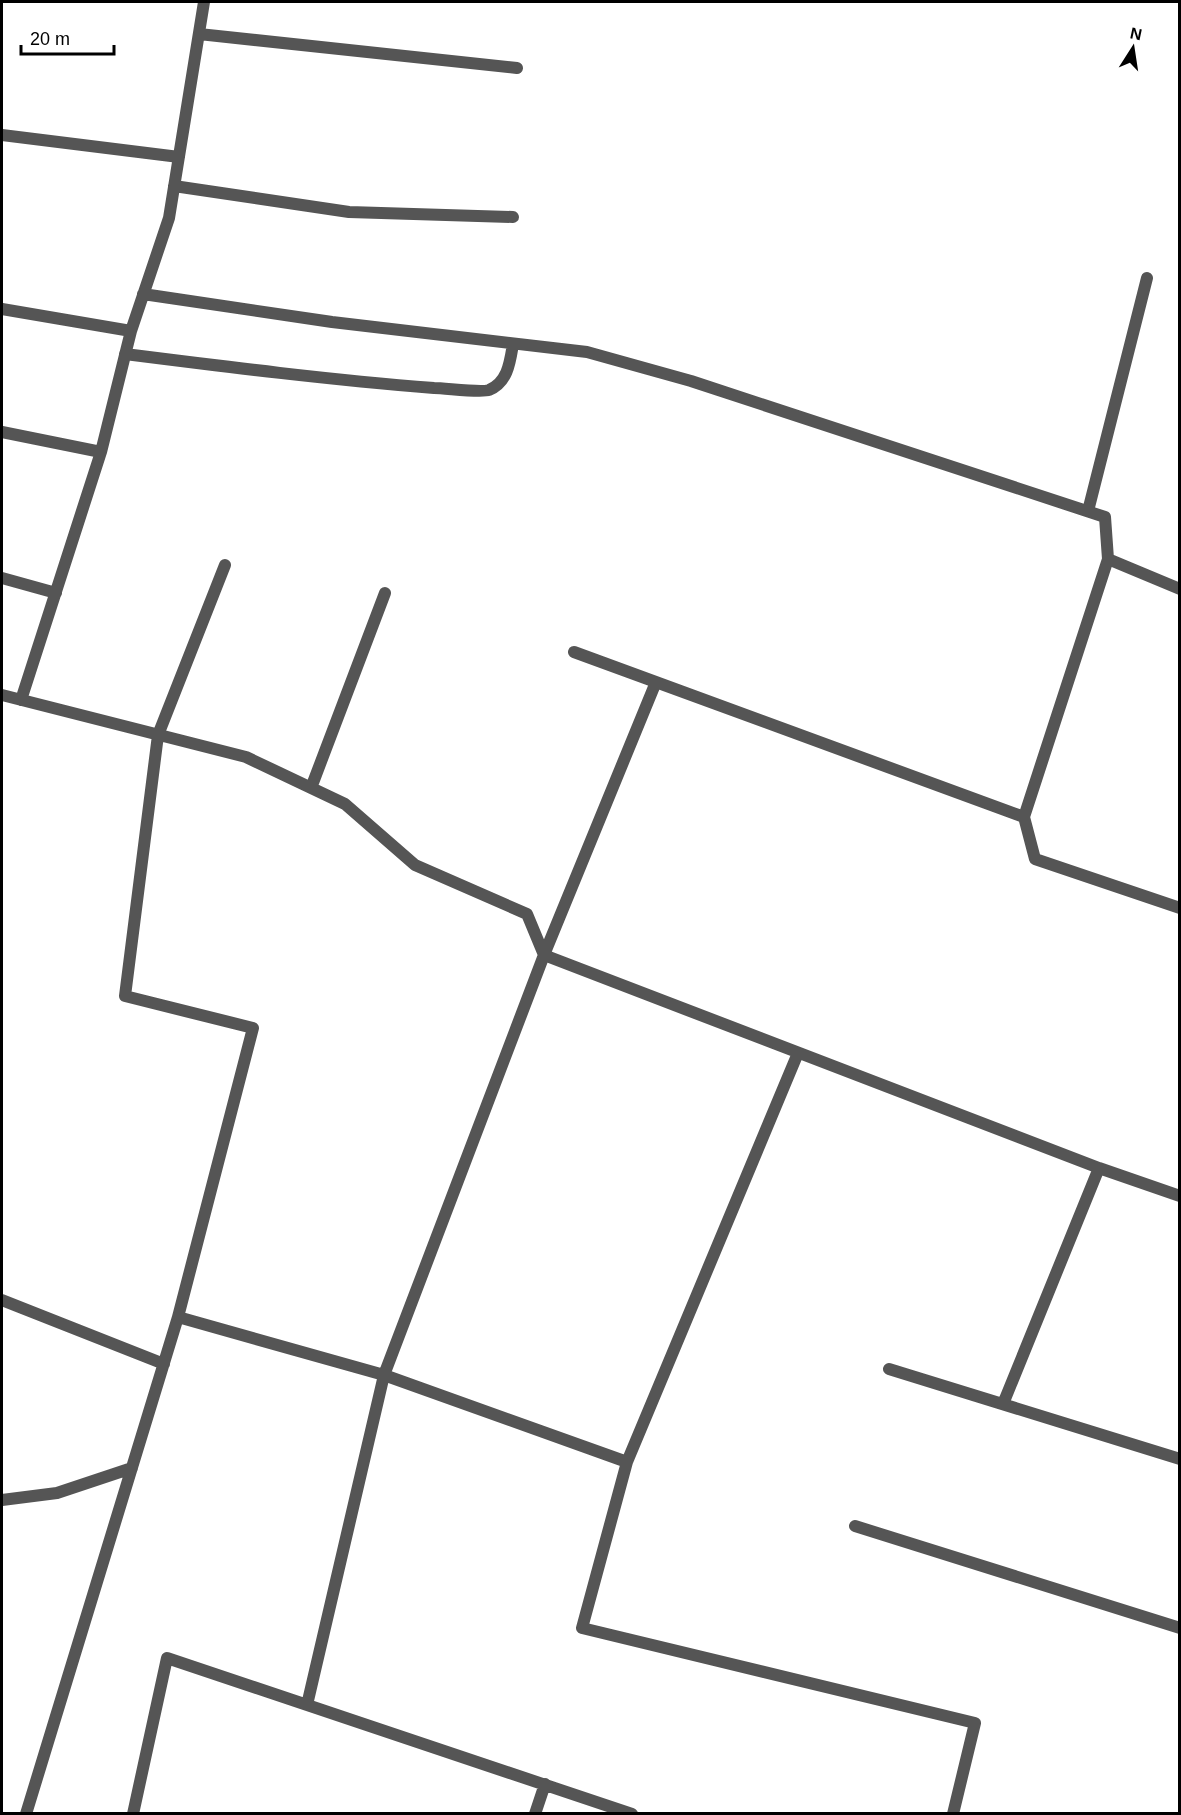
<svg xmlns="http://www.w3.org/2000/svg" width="1181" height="1815" font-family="Arial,sans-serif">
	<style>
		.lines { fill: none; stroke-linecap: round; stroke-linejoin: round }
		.minor { stroke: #555; stroke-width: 12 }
	</style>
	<rect width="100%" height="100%" fill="#fff"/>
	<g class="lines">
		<path class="minor" d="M199,34L517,68
			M2,135L179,157
			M174,186L349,212L513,217
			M143,294L332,322L587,352L691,381L1105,517L1108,559L1180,589
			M2,309L131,331
			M125,354C228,367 331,380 434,388C445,388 481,393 489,390C508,382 510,362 513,344
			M2,432L101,452
			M1088,511L1147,278
			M2,578L56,593
			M574,652L1024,817L1035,859L1180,908
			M2,695L246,757L345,804L415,865L527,914L544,955
			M21,700L101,452L131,331L169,218L204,2
			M311,788L385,593
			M1024,817L1108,559
			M544,955L656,682
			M2,1300L164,1364
			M178,1317L253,1028L125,996L158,735L225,565
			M889,1369L1180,1459
			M1003,1404L1099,1168
			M627,1462L582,1628L975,1723L953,1814
			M2,1500L57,1493L132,1468
			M855,1526L1180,1628
			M307,1705L384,1375L544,955L1099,1168L1180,1196
			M26,1814L178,1317L384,1375L627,1462L798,1053
			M133,1814L167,1658L632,1814
			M535,1814L545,1784"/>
	</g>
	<rect width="1181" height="1815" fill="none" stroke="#000000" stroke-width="6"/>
	<g transform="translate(1133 48) rotate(12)" stroke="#ffffff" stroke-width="4.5" paint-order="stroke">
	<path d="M0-4.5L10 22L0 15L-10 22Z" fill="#000000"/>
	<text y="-9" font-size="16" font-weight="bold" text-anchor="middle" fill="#000000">N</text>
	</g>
	<path d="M21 45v9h93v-9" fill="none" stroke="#000000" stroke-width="3"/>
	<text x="30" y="45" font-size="18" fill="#000000" stroke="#ffffff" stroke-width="4.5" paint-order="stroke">20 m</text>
</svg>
